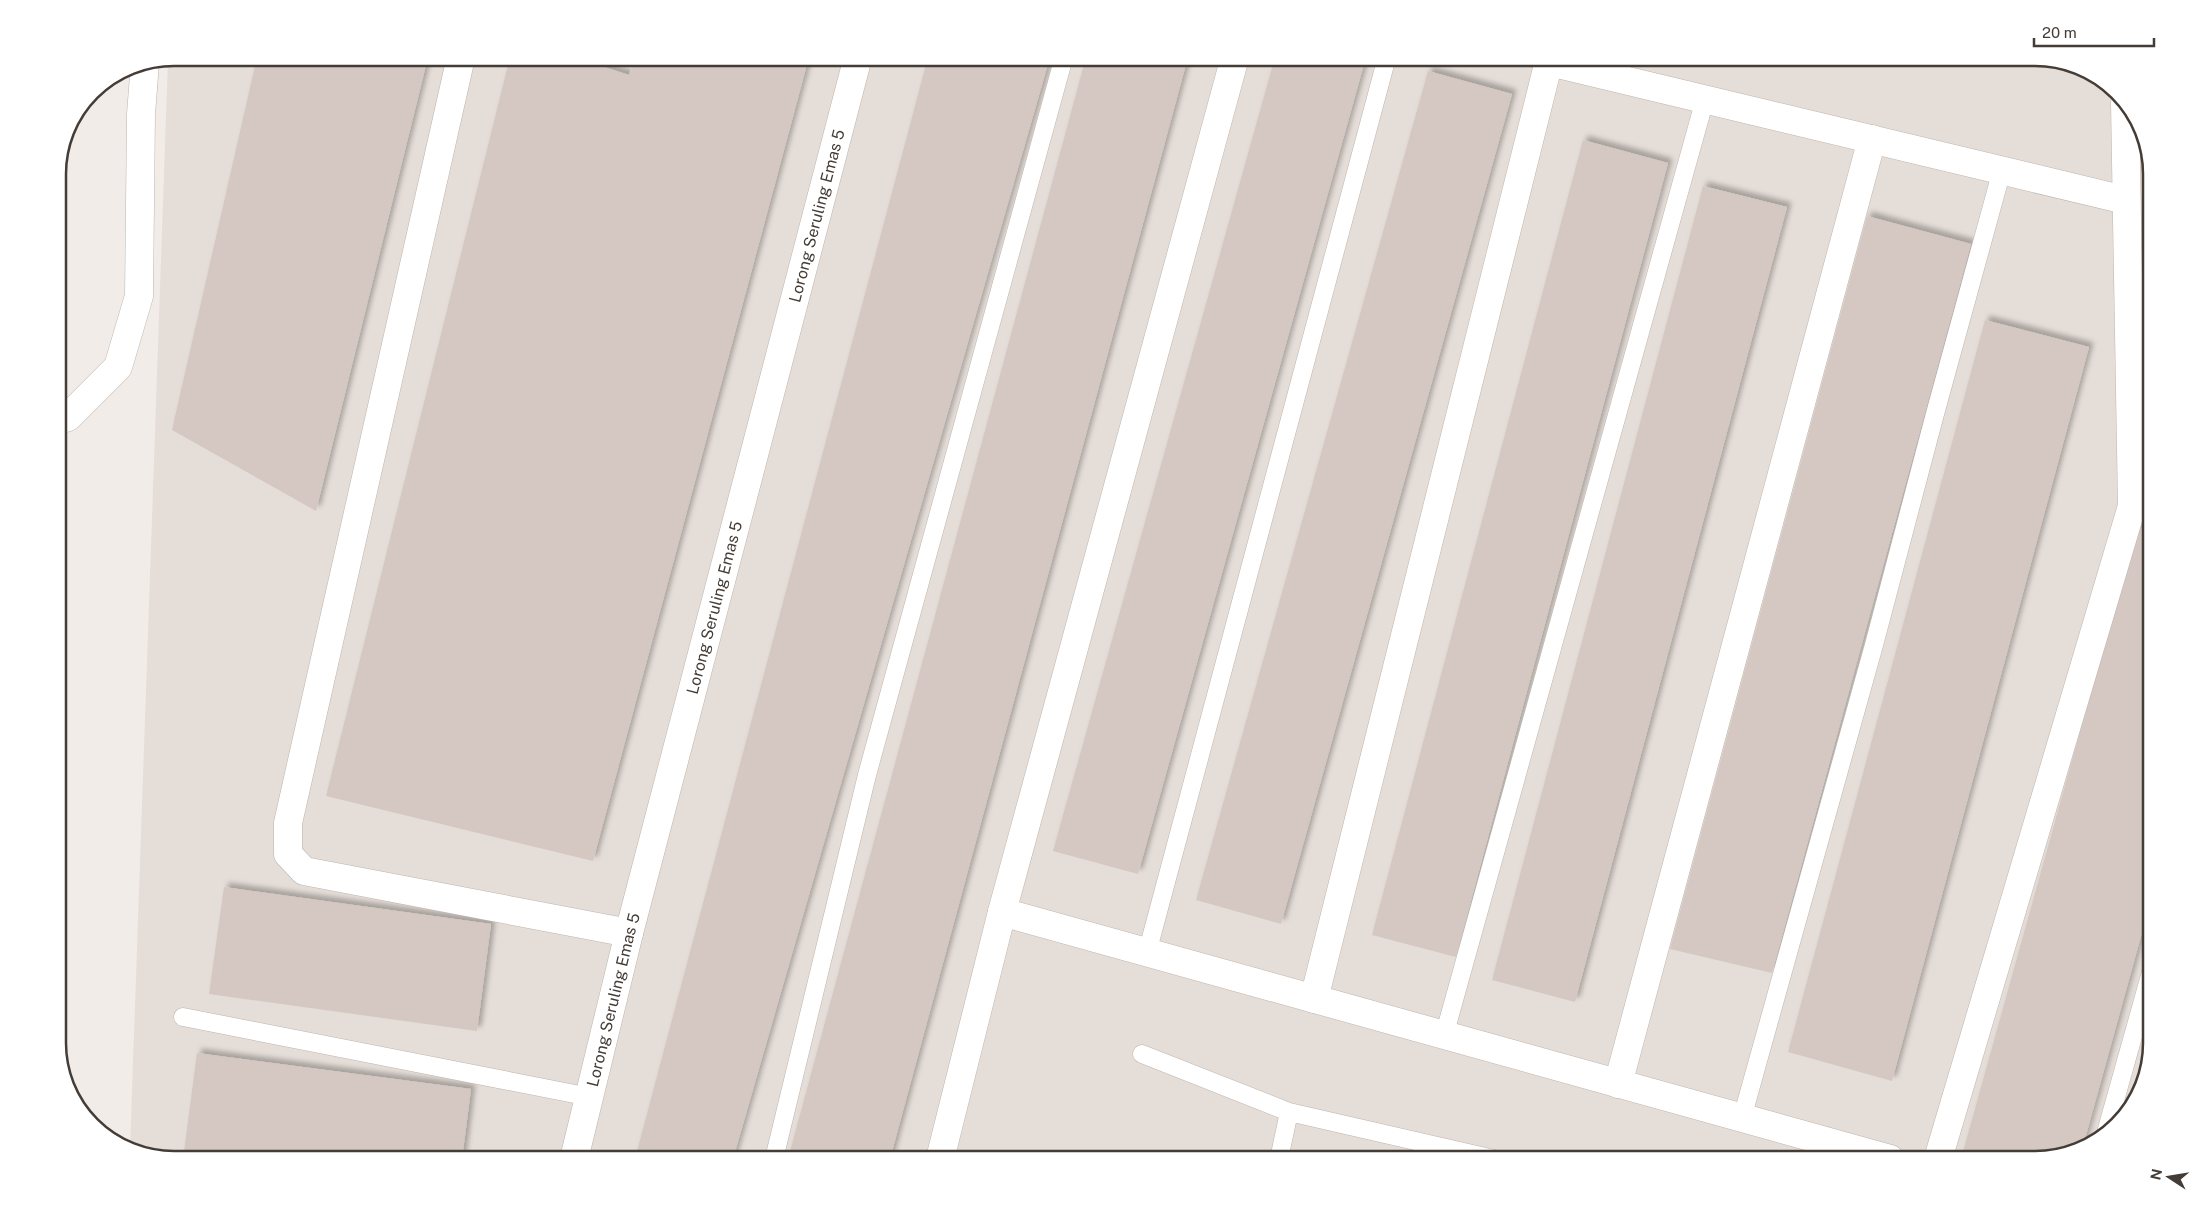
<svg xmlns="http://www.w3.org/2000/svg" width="2209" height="1217" font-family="'Public Sans',sans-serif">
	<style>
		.residential { fill: #e5ddd7 }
		.building { fill: #d5c8c2; filter: url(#shadow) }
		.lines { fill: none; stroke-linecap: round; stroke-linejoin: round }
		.lane-casing { stroke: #bfb5ae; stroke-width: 19 }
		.street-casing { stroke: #bfb5ae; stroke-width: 29 }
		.lane { stroke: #fff; stroke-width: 18 }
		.street { stroke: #fff; stroke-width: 28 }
		.labels { text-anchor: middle; stroke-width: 5; stroke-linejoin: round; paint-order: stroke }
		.street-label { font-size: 16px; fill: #443c37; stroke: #fff }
		.rim { fill: none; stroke: #443c37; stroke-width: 2.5 }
	</style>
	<defs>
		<filter id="shadow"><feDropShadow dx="4.5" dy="-4.5" stdDeviation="2.5" flood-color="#0004"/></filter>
	</defs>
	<rect width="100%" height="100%" fill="#f2ece8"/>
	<path class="residential" d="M175,57H2034L2086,70L2132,110L2151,167V1042L2139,1094L2093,1144L2035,1159H175L130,1149L168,59Z"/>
	<path class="building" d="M257,57H428L316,511L172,430Z
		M510,57H573L629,75L634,57H809L593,861L326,796Z
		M928,57H1050L733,1159H635Z
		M1086,57H1188L890,1159H788Z
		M1275,57H1366L1138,874L1053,851Z
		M1428,71L1512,94L1281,924L1196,900Z
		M1583,140L1668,163L1456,957L1372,935Z
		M1703,186L1787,207L1575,1002L1492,980Z
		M1867,216L1971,244L1772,973L1670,949Z
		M1985,320L2089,347L1892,1081L1788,1052Z
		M2137,527L2151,531V900L2083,1146L2035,1159H1961Z
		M224,887L491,924L477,1031L209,994Z
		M197,1053L471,1089L462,1159H183Z"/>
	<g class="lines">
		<g class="lane-casing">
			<path id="lane" d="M1529,57L1549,62
				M2132,506L2151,508
				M1147,953L1387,57
				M183,1017L590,1097
				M1444,1036L1705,99
				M1142,1054L1289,1112L1494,1159
				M1742,1118L1874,645L1935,414L2002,170
				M2107,1129L2151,972
				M774,1159L867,775L1064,57
				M1279,1159L1289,1112"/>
		</g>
		<g class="street-casing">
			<g id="street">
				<path d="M461,57L288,823V854L304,871L629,933"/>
				<path d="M1549,62L2125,200"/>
				<path d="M58,420L68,417L118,367L139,296L141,114L145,63"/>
				<path d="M1002,912L1890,1159"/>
				<path d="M1314,999L1550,57"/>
				<path d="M1618,1084L1872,139"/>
				<path id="s1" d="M574,1159L629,933L858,57"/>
				<path d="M940,1159L1002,912L1235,57"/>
				<path d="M1938,1159L2132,506L2125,103"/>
			</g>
		</g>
		<use href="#lane" class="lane"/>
		<use href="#street" class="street"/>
	</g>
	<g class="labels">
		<g class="street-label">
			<text dy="6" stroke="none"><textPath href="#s1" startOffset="974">Lorong Seruling Emas 5</textPath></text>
			<text dy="6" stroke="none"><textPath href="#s1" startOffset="569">Lorong Seruling Emas 5</textPath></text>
			<text dy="6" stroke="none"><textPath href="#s1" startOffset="164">Lorong Seruling Emas 5</textPath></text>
		</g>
	</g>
	<path d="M0 0H2209V1217H0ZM174 66H2035A108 108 0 0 1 2143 174V1043A108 108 0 0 1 2035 1151H174A108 108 0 0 1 66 1043V174A108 108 0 0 1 174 66Z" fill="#fff" fill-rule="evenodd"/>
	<path class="rim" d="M174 66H2035A108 108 0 0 1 2143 174V1043A108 108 0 0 1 2035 1151H174A108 108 0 0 1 66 1043V174A108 108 0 0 1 174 66Z"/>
	<g transform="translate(2169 1177) rotate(282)" stroke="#ffffff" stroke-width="4" paint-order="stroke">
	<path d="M0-4L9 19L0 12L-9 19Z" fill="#443c37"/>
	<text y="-8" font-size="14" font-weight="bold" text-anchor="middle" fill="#443c37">N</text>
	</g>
	<path d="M2034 38v8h120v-8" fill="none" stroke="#443c37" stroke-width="2.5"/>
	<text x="2042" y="38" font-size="15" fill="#443c37" stroke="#ffffff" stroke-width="4" paint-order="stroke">20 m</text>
</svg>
